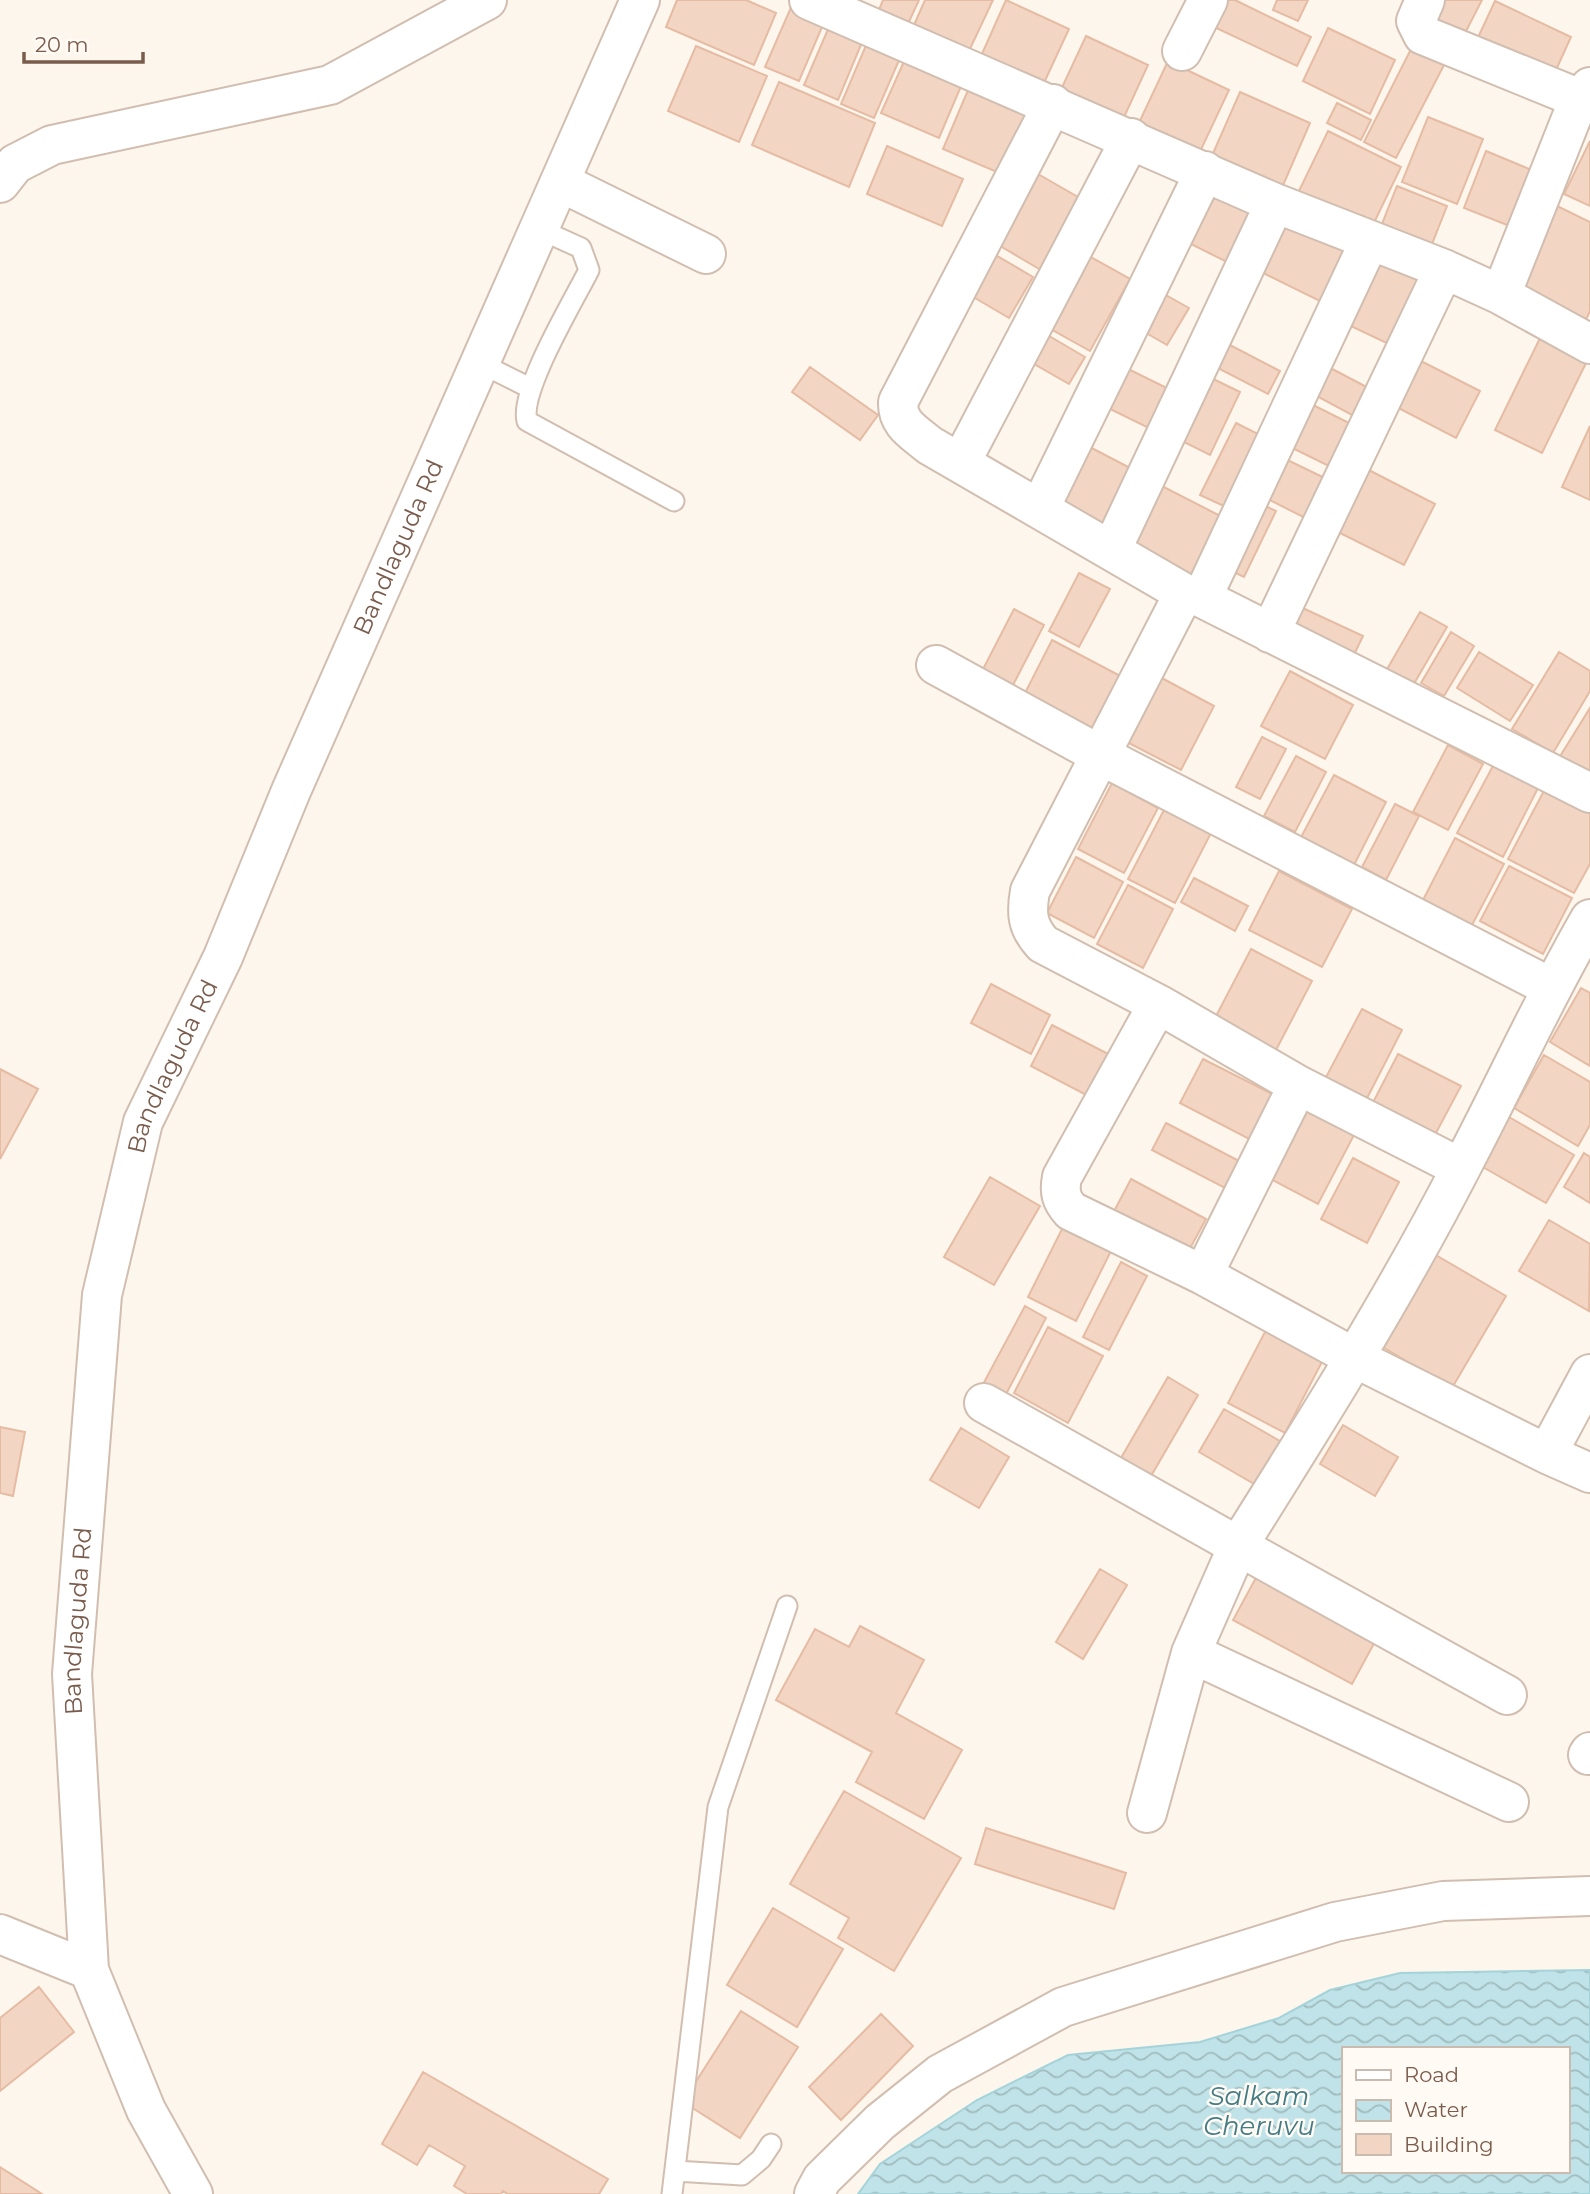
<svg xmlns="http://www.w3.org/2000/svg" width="1590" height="2194" font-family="Montserrat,sans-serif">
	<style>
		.water { fill: url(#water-waves); stroke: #a5d3da; stroke-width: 2; fill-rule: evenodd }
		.building { fill: #f3d5c3; stroke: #e6bba3; stroke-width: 2 }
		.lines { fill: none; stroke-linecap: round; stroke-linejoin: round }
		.service-casing { stroke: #d1beb0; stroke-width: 23 }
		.minor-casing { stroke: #d1beb0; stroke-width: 42 }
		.tertiary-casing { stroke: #d1beb0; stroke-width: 42 }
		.service { stroke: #fff; stroke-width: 19 }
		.minor { stroke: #fff; stroke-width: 38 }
		.tertiary { stroke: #fff; stroke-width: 38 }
		.labels { text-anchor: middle; stroke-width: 5; stroke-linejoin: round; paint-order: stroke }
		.street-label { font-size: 24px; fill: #7a5c4d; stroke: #fffaf3 }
		.water-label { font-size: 26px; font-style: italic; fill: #437c86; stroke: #fffaf3 }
	</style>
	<defs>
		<pattern id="water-waves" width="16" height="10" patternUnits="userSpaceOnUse" patternTransform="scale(1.75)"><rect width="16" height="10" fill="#bfe3e8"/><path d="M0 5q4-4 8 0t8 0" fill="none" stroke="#a0bbbe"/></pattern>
	</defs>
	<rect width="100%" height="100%" fill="#fdf6ec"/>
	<path class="water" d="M1590,1970V2194H858L880,2164L977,2100L1068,2055L1200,2042L1279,2018L1330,1990L1400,1973ZM1343,2049H1567V2171H1343Z"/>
	<path class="building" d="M677,0H746L776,13L754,65L666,27Z
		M883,0H919L907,26L878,12Z
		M925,0H993L969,51L914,25Z
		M1006,0L1069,29L1043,85L981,56Z
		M1224,0H1235L1311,37L1297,66L1212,26Z
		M1277,0H1308L1298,21L1273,10Z
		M1429,0H1482L1462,39L1420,18Z
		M1495,1L1571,37L1551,81L1474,46Z
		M792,5L825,20L799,81L765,67Z
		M832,20L865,35L838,100L804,85Z
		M1328,28L1395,60L1370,114L1303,81Z
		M870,36L903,51L874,118L841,104Z
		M1086,36L1148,65L1120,126L1058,96Z
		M696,46L767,76L739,142L668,111Z
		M910,48L967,72L939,138L881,113Z
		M1411,49L1444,65L1396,158L1364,142Z
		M1168,61L1229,90L1198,156L1137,127Z
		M974,76L1042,106L1011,178L943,149Z
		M779,82L875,123L849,187L752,145Z
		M1240,92L1310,123L1278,197L1207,167Z
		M1337,103L1371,120L1361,140L1327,123Z
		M1428,117L1483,139L1457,204L1402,182Z
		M1328,131L1401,167L1370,231L1297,195Z
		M1590,141V206L1564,194Z
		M887,146L963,179L942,226L867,194Z
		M1486,151L1534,171L1512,227L1464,208Z
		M1031,170L1092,205L1051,276L990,240Z
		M1397,186L1447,206L1428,254L1378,234Z
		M1206,190L1252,213L1227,262L1181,239Z
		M1555,205L1590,222V311L1583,326L1513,291Z
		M1288,210L1364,246L1334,308L1259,271Z
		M1371,247L1430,277L1395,347L1336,319Z
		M987,250L1033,277L1009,318L963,291Z
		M1080,251L1130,279L1090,351L1040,323Z
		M1155,289L1189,308L1167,345L1134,326Z
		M1044,333L1085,357L1069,384L1029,361Z
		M1540,338L1587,361L1542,453L1495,430Z
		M1226,343L1280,371L1268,394L1214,366Z
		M1409,355L1480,391L1456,438L1385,401Z
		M1317,361L1378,393L1363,421L1302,388Z
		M1122,366L1179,394L1159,433L1102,405Z
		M810,367L878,415L860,440L792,392Z
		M1205,375L1240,392L1210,455L1174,437Z
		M1301,399L1359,428L1337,470L1280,442Z
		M1236,423L1274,442L1239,513L1200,495Z
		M1590,426V500L1562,487Z
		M1084,444L1132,469L1098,536L1050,510Z
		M1279,456L1333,482L1313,522L1260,495Z
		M1357,464L1435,504L1404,565L1326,526Z
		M1154,482L1234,523L1202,586L1122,547Z
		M1254,501L1276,511L1244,577L1223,567Z
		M1079,573L1110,589L1079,647L1049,631Z
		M1294,604L1363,636L1352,659L1283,627Z
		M1014,609L1044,625L1011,689L981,673Z
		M1420,612L1447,627L1412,687L1386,671Z
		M1451,632L1474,646L1444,696L1421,683Z
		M1052,640L1126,679L1099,732L1025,693Z
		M1479,652L1533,685L1510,721L1457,688Z
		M1559,652L1590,671V691L1553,753L1512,729Z
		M1290,671L1353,705L1325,759L1261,726Z
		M1158,676L1214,706L1181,770L1125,741Z
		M1590,708V777L1559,758Z
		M1262,737L1286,749L1260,799L1236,787Z
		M1448,745L1483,764L1448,830L1413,812Z
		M1296,756L1326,772L1295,832L1264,816Z
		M1494,764L1538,788L1503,857L1457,833Z
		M1334,775L1386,802L1352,869L1299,841Z
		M1112,783L1158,808L1124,873L1078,849Z
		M1546,787L1590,810V864L1574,893L1508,859Z
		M1395,804L1419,816L1386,880L1362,867Z
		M1165,808L1211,833L1175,903L1128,879Z
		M1455,838L1504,864L1472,925L1423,900Z
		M1076,857L1123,882L1094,938L1047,913Z
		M1509,866L1572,898L1543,954L1480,921Z
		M1279,871L1352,909L1322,967L1249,930Z
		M1194,878L1248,906L1235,931L1181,902Z
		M1128,885L1173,909L1143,968L1097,944Z
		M1251,949L1312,981L1275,1052L1214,1020Z
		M991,984L1050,1015L1031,1054L971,1023Z
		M1581,988L1590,993V1066L1550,1042Z
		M1362,1009L1402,1030L1364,1104L1324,1081Z
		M1052,1025L1112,1056L1090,1097L1031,1066Z
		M1398,1054L1461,1086L1429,1146L1367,1114Z
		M1544,1055L1590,1082V1125L1578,1146L1514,1108Z
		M1203,1059L1276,1096L1253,1141L1180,1103Z
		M0,1069L38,1089L0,1159Z
		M1305,1109L1354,1135L1318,1204L1269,1178Z
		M1509,1117L1574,1155L1546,1203L1481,1166Z
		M1166,1123L1239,1161L1225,1188L1152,1150Z
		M1584,1153L1590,1157V1203L1564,1187Z
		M1353,1158L1399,1182L1367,1243L1321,1219Z
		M990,1177L1040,1206L994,1285L944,1257Z
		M1131,1179L1206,1219L1187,1254L1112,1215Z
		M1067,1219L1115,1243L1076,1321L1028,1297Z
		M1549,1220L1590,1244L1589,1311L1519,1271Z
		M1434,1254L1506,1296L1452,1388L1381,1346Z
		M1121,1262L1147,1276L1109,1350L1083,1337Z
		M1025,1306L1046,1318L1004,1398L982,1386Z
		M1048,1327L1103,1356L1068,1423L1014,1393Z
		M1266,1330L1323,1360L1285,1433L1228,1403Z
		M1168,1377L1198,1395L1151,1476L1121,1458Z
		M1224,1409L1287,1445L1261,1488L1199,1452Z
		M1343,1425L1398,1457L1375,1496L1320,1464Z
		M0,1427L25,1432L13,1496L0,1493Z
		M961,1428L1009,1457L979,1508L930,1480Z
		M1264,1563L1383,1627L1352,1684L1233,1620Z
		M1100,1569L1127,1585L1083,1659L1056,1642Z
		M860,1626L924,1660L896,1713L962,1750L924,1819L856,1782L872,1752L776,1700L815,1629L849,1647Z
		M844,1791L961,1858L894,1971L838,1938L849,1918L790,1884Z
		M986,1828L1126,1873L1114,1909L975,1864Z
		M773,1908L843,1949L797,2027L727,1985Z
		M39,1987L74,2032L0,2091V2018Z
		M741,2011L798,2047L740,2138L683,2102Z
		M881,2014L913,2046L841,2120L809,2087Z
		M423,2072L608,2179L599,2194H508L503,2191L501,2194H467L454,2186L465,2166L429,2145L417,2165L382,2144Z
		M0,2167L42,2194H0Z"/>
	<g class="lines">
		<g class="service-casing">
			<path id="service" d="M539,229L581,248L589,270C573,302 519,391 527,421L674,501
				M480,363L530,388
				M675,2171L742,2175L761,2159L771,2144
				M672,2194L718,1807L787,1606"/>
		</g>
		<g class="minor-casing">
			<path id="minor" d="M809,0L1275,203L1444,269L1501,295L1590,344
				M1425,0L1416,21L1423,35L1590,103
				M1182,51L1208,0
				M1053,104L898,402C897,424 914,432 929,445L1184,593L1202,598L1590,793
				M560,182L706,254
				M0,183L15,164L52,145L330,85L487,0
				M1501,295L1577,104L1584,100L1590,87
				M961,462L1131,138
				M1040,508L1205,171
				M1112,549L1275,203
				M1184,593L1030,891C1026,913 1027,927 1043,944L1158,1004L1298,1085L1461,1168
				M1202,598L1370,240
				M1270,633L1444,269
				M936,665L1102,756L1550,987
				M1158,1004L1062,1177C1059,1192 1061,1200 1071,1211L1203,1275L1298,1085
				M1203,1275L1357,1359L1547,1454L1590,1374
				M984,1403L1238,1546L1191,1653L1147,1813
				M1547,1454L1590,1473
				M1191,1653L1509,1802
				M1507,1695L1238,1546C1316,1422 1394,1298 1461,1168C1505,1085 1543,1000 1590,919
				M1588,1755L1590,1752
				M0,1934L89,1970
				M814,2194L822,2179L880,2122L940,2074L1063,2007L1335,1922L1443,1901L1590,1896"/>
		</g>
		<g class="tertiary-casing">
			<g id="tertiary">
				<path id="s1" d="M193,2194L146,2110L89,1970L72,1674L102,1295L143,1122L223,957L291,791L640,0"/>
			</g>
		</g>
		<use href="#service" class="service"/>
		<use href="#minor" class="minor"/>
		<use href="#tertiary" class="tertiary"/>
	</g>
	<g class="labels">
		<g class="street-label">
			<text dy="8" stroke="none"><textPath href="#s1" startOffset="1731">Bandlaguda Rd</textPath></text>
			<text dy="8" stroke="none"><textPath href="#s1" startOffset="1164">Bandlaguda Rd</textPath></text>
			<text dy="8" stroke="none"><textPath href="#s1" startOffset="597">Bandlaguda Rd</textPath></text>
		</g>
		<g class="water-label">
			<text x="1259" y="2105">Salkam<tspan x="1259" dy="30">Cheruvu</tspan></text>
		</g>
	</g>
	<rect x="1342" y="2047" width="228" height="126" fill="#fffaf3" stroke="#cabbb1" stroke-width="2"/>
	<rect x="1356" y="2070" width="35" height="10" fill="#ffffff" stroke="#cabbb1" stroke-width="2"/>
	<text x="1404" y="2082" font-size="21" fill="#7a5c4d">Road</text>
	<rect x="1356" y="2100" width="35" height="21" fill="url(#water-waves)" stroke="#cabbb1" stroke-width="2"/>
	<text x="1404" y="2117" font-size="21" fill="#7a5c4d">Water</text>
	<rect x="1356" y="2134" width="35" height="21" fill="#f3d5c3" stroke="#cabbb1" stroke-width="2"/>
	<text x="1404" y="2152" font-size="21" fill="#7a5c4d">Building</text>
	<path d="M24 52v10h119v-10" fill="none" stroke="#7a5c4d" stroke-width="3.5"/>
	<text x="35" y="52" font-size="21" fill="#7a5c4d" stroke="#fffaf3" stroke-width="5" paint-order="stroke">20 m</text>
</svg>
